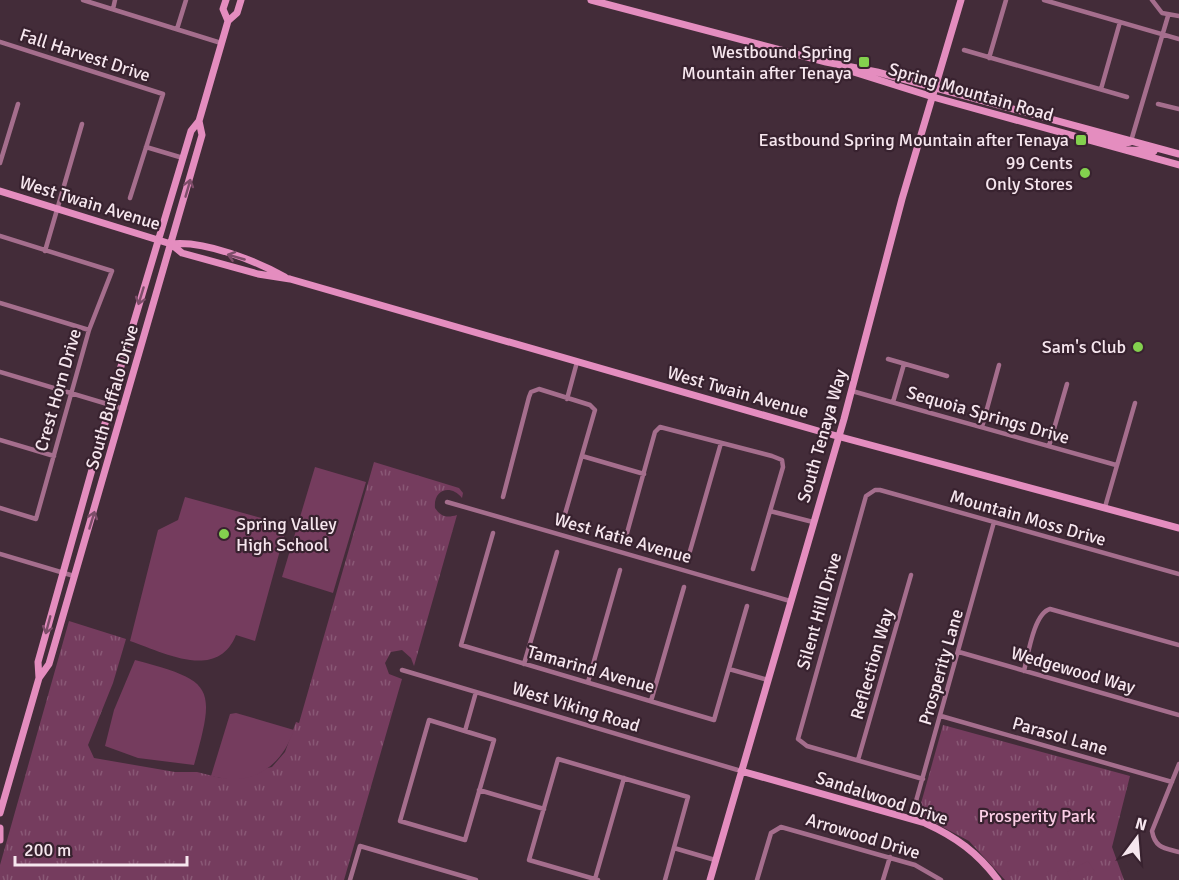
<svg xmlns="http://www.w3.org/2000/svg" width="1179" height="880" font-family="Signika,sans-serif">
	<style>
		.grass { fill: url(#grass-tufts) }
		.pitch { fill: #753c5e }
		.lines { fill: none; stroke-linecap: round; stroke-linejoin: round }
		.street { stroke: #a56e8d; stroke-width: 4.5 }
		.secondary { stroke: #e48dbf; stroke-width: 7 }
		.oneway { stroke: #7d4d69 }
		.poi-dot { fill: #83d04e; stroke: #38222f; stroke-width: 2 }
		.labels { text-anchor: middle; stroke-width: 4.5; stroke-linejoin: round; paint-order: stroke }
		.poi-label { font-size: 18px; fill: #f6e6ee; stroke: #38222f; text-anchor: end }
		.street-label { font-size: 18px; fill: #f6e6ee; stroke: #38222f }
		.park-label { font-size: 18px; fill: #fccfe7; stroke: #38222f }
	</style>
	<defs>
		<pattern id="grass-tufts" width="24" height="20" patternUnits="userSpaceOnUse" patternTransform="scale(1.5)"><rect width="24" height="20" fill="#753c5e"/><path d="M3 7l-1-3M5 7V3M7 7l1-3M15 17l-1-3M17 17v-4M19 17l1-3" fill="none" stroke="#895875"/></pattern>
	</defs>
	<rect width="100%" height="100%" fill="#432c39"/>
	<path class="grass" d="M374,462L459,488L463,493L462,498C451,484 433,489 435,508C441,517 447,518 457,515L414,666L411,658L402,650L391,652L385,663L389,674L402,679L344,880H0V865L69,621L126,639L113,683L88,745L94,758L175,772H197L221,778L272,767L285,752L296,722L299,723Z
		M943,725L1130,776L1112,847L1124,880H1005L969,841L918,814Z"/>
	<path class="pitch" d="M315,467L366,482L333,593L282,577Z
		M185,497L287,525L255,641L236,635C217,682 163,652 130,641L158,530L178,520Z
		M135,660C214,681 216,686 194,765L138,758L105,746L114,710Z
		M236,713L294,730C281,768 251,787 211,776L230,714Z
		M1088,861L1095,872L1080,880H1071L1067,872Z"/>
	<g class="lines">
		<path class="street" d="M83,0L221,43
			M1044,0L1179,39
			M1152,0L1162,13L1179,16
			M113,9L115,0
			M177,29L186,0
			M0,42L163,94L130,198
			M964,50L1127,97
			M989,58L1006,0
			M1101,89L1120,22
			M1158,104L1179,109
			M1131,141L1168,16
			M146,147L183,158
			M0,163L18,104
			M0,236L112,271L89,330L36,519L0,508
			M45,251L82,124
			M0,303L89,330
			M888,359L947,376
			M0,372L124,409
			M852,391L1116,465
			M567,399L577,362
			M893,402L904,364
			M982,427L999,365
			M0,440L54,456
			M1049,446L1067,384
			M582,456L644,474
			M503,497L529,397L531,392L539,389L590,405L595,410L565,514
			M447,502L790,601
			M1105,507L1135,403
			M770,511L813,522
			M493,533L461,645L714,720L747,606
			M627,533L655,432L660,427L772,456L782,460L783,467L753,569
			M690,551L721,443
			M0,554L74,576
			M959,652L1179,715
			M524,664L557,552
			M729,669L768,680
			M402,670L741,771
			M1024,671C1028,655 1034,613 1050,609L1179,645
			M588,682L620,570
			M651,701L684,587
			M941,716L1172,782
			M429,720L494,740L465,840L400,821Z
			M465,731L476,692
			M858,760L911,575
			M1179,764L1152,831C1155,848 1164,848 1179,852
			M923,779L807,746L798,739L866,496L875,490H880L1179,574
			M479,790L544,809
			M911,819L994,522
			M674,848L715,860
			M595,879L624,778
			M350,880L360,846L476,880
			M598,880L529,860L558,759L688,797L665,880
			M757,880L771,833L781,827L915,865L941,880
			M883,880L890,857"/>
		<path class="secondary" d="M226,0L223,9L228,21
			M591,0L826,62L877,72L1179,154
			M844,69L933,97L1179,165
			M1088,136L1122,144L1130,142
			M1129,150L1154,151
			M0,191L171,244L182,253L258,274L290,279L822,432L1179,528
			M171,244C204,240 256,261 285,277
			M39,678L38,662L127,345L191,131L199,121L228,21L237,13L241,0
			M741,771L925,823C956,837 978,853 998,880
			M0,813L39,678L49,664L202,135L199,121
			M0,828V840
			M710,880L844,419L902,199L961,0"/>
	</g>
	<defs><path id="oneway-shaft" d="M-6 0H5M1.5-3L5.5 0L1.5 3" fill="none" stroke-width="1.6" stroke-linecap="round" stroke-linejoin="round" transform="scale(1.5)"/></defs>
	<g class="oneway">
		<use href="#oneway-shaft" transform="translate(188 188) rotate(-74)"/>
		<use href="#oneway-shaft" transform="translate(236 257) rotate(-164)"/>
		<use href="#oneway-shaft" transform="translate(141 296) rotate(107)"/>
		<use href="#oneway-shaft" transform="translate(92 520) rotate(-73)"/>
		<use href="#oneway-shaft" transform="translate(48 625) rotate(105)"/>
	</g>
	<g class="poi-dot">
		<rect x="858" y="56" width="12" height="12" rx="3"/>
		<rect x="1075" y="134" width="12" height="12" rx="3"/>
		<circle cx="1085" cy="173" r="6"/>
		<circle cx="1138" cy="347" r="6"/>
		<circle cx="224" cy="534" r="6"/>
	</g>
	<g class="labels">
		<g class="poi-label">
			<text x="852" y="58">Westbound Spring<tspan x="852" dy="21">Mountain after Tenaya</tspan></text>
			<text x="1069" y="146">Eastbound Spring Mountain after Tenaya</text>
			<text x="1073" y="169">99 Cents<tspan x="1073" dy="21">Only Stores</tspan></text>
			<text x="1126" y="353">Sam's Club</text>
			<text x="236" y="530" text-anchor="start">Spring Valley<tspan x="236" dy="21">High School</tspan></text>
		</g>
		<g class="street-label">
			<text transform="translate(85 55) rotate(18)" y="6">Fall Harvest Drive</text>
			<text transform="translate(971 92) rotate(16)" y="6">Spring Mountain Road</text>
			<text transform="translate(90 203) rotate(17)" y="6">West Twain Avenue</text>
			<text transform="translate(58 390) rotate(-74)" y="6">Crest Horn Drive</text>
			<text transform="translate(738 392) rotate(16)" y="6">West Twain Avenue</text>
			<text transform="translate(112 397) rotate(-74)" y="6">South Buffalo Drive</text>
			<text transform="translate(988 415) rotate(16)" y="6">Sequoia Springs Drive</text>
			<text transform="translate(822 436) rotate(-74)" y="6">South Tenaya Way</text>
			<text transform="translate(1028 518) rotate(16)" y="6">Mountain Moss Drive</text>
			<text transform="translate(623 538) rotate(16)" y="6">West Katie Avenue</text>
			<text transform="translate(819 611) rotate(-74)" y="6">Silent Hill Drive</text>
			<text transform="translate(872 664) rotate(-74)" y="6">Reflection Way</text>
			<text transform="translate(941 667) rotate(-74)" y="6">Prosperity Lane</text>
			<text transform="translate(591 669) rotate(16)" y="6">Tamarind Avenue</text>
			<text transform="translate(1073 670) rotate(16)" y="6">Wedgewood Way</text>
			<text transform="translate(576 707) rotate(17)" y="6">West Viking Road</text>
			<text transform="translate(1060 736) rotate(16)" y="6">Parasol Lane</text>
			<text transform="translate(882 798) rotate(18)" y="6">Sandalwood Drive</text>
			<text transform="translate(863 836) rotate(17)" y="6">Arrowood Drive</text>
		</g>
		<g class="park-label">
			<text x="1037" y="822">Prosperity Park</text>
		</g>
	</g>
	<g transform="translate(1137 838) rotate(16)" stroke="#38222f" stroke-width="4.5" paint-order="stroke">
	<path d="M0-4.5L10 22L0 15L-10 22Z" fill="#f6e6ee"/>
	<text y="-9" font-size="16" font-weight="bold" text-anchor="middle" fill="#f6e6ee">N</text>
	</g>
	<path d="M15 856v9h172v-9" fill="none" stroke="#f6e6ee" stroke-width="3"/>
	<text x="24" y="856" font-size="18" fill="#f6e6ee" stroke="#38222f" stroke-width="4.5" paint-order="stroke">200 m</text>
</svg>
